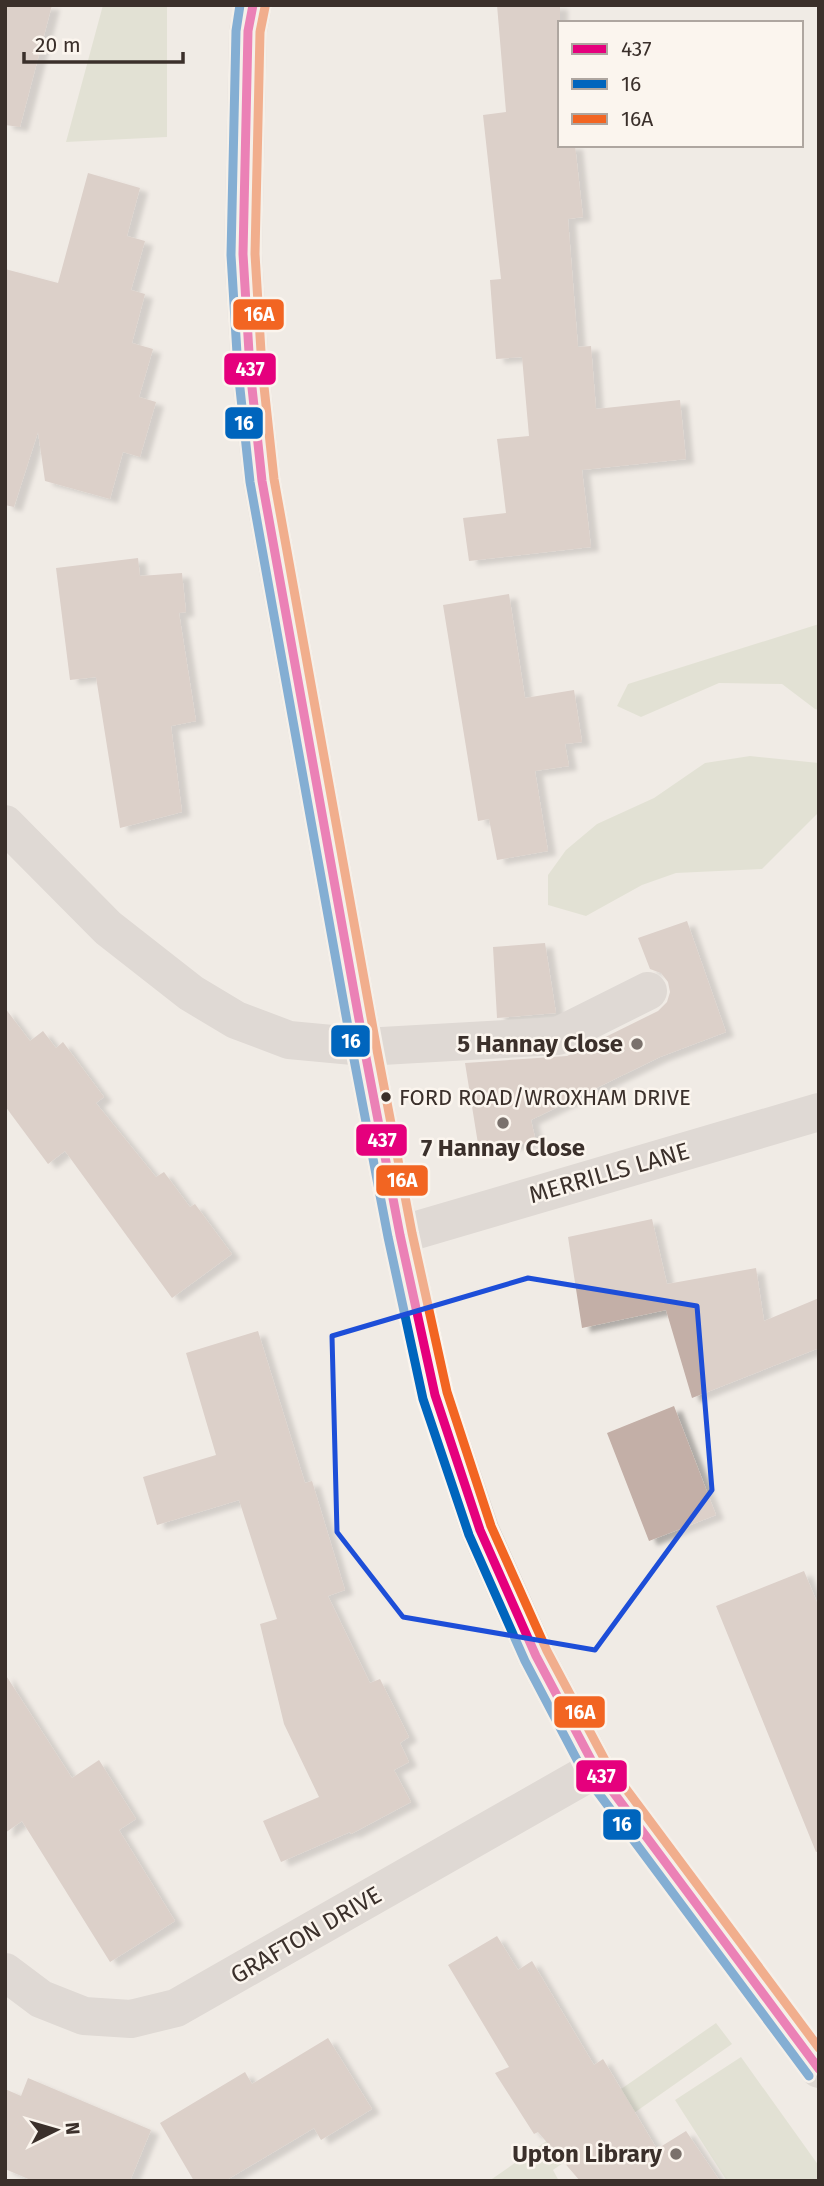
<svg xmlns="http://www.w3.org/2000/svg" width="824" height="2186" font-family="'Fira Sans',sans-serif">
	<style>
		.green { fill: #d1d6bf }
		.building { fill: #c3afa7; filter: url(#shadow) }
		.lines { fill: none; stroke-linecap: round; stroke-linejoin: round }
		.minor { stroke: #c9c3be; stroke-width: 38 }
		.bus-1-casing { stroke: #fbf5ee; stroke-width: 14 }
		.bus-2-casing { stroke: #fbf5ee; stroke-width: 14 }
		.bus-3-casing { stroke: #fbf5ee; stroke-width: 14 }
		.bus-1 { stroke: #e5007d; stroke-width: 9 }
		.bus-2 { stroke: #0065bd; stroke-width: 9 }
		.bus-3 { stroke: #f26522; stroke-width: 9 }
		.marked { fill: none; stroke: #1d4ed8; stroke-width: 5; stroke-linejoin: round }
		.poi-dot { fill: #7a716c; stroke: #fbf5ee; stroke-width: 2.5 }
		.bus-dot { fill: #3b302b; stroke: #fbf5ee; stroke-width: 2.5 }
		.labels { text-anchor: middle; stroke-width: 5; stroke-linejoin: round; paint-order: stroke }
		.bus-label { font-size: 22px; fill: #3b302b; stroke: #fbf5ee; text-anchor: start }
		.poi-label { font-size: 24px; font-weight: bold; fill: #3b302b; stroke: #fbf5ee; text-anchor: end }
		.street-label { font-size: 24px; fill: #3b302b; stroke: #fbf5ee }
		.line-badge { stroke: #fbf5ee; stroke-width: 2.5 }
		.badge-label { font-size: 19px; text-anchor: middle; font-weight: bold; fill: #fff }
	</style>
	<defs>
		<filter id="shadow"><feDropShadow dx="8" dy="4.5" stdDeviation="2" flood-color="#0004"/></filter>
	</defs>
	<rect width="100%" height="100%" fill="#f0ebe5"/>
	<path class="green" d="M103,5H167V137L66,142Z
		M819,624V710L815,709L782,684L719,683L641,717L617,706L628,684Z
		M750,756L819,763V812L762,869L676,873L642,885L586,916L548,905V875L566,850L597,824L654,798L705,763Z
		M716,2023L732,2044L553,2170L559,2181H489Z
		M741,2057L819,2166V2181H727L675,2100Z"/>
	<path class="building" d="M5,5H52L20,127L5,125Z
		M497,5H560V145H575L583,217L568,219L578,347L591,346L596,409L680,400L686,459L582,470L591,547L469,561L463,518L506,513L497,439L529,436L522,357L496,359L490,280L501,279L483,115L506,112Z
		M88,173L140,188L127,236L145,241L131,290L145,294L132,343L153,349L139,397L156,402L140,457L123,452L110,499L45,481L38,432L14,507L5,505V269L58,283Z
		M138,558L140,576L182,573L186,612L179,613L196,721L171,726L182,812L120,828L96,677L70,680L56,568Z
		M509,594L525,698L574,690L582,742L565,744L569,766L535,771L548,851L497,860L489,819L478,821L443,605Z
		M687,921L726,1032L660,1057L531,1120L536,1142L479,1150L465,1063L567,1056L658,1011L667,1002L670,992L668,982L661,973L650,969L638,938Z
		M545,943L556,1013L497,1018L493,947Z
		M5,1008L30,1041L43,1031L56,1048L63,1042L104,1097L96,1103L156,1177L164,1172L190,1207L195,1204L232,1254L172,1298L65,1151L48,1164L5,1106Z
		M652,1219L667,1284L756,1268L764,1321L819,1298V1348L692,1398L666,1310L582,1328L568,1237Z
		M258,1331L305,1483L312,1481L345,1590L328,1596L370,1683L380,1679L409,1737L400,1743L409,1762L394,1770L411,1802L351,1834L350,1832L281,1862L263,1821L319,1797L284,1724L260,1624L277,1619L239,1500L157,1525L143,1477L216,1455L186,1353Z
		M674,1406L716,1515L649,1541L607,1433Z
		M804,1571L819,1607V1851L816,1852L716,1606Z
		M5,1674L72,1778L99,1760L136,1819L119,1830L175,1921L110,1962L22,1821L5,1833Z
		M497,1936L518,1970L532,1961L594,2065L603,2059L657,2149L686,2131L720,2181H580L538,2132L534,2134L495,2073L509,2067L448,1965Z
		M328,2038L372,2109L321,2140L314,2128L225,2181H194L160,2123L245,2072L252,2084Z
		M28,2078L151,2130L130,2181H33L5,2169V2089L21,2096Z"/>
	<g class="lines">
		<path class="minor" d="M253,5L248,31L243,254L250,369L262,481L364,1047L400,1235L435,1395L480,1530L536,1656L596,1769L819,2069
			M5,824L108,928L191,993L236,1020L289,1040L364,1047L558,1036L648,991
			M400,1235L819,1112
			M5,1972L41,1999L84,2016L131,2019L176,2008L596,1769"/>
		<g class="bus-1-casing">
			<path id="bus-1" d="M253,5L248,31L243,254L250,369L262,481L364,1047L400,1235L435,1395L480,1530L536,1656L596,1769L819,2069"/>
		</g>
		<g class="bus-2-casing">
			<path id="bus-2" d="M240,5L236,31L231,255L238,370L250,482L352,1049L388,1237L423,1399L469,1535L525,1661L585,1775L809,2076"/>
		</g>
		<g class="bus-3-casing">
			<path id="bus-3" d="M265,7L260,32L255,254L262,368L274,479L376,1045L412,1233L447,1392L491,1526L547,1651L606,1762L819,2048"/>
		</g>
		<use href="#bus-1" class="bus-1"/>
		<use href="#bus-2" class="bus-2"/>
		<use href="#bus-3" class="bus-3"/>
	</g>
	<path d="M0 0H824V2186H0ZM528,1278L697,1306L712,1490L595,1650L403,1617L337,1532L332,1336Z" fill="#f0ebe5" fill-opacity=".55" fill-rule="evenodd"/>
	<path class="marked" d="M528,1278L697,1306L712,1490L595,1650L403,1617L337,1532L332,1336Z"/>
	<g class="poi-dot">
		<circle cx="637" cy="1044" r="7"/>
		<circle cx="503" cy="1123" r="7"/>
		<circle cx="676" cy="2154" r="7"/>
	</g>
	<circle class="bus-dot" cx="386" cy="1097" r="6"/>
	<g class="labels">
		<g class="bus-label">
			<text x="399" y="1105">FORD ROAD/WROXHAM DRIVE</text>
		</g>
		<g class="poi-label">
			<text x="623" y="1052">5 Hannay Close</text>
			<text x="503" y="1156" text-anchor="middle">7 Hannay Close</text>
			<text x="662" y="2162">Upton Library</text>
		</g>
		<g class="street-label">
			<text transform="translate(609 1173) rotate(-16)" y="8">MERRILLS LANE</text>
			<text transform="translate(306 1935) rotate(-30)" y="8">GRAFTON DRIVE</text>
		</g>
	</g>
	<g class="line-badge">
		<rect x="232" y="298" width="53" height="33" rx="7" fill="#f26522"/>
		<rect x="223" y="352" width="54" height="34" rx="7" fill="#e5007d"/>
		<rect x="224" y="406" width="40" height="34" rx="7" fill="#0065bd"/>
		<rect x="330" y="1024" width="41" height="34" rx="7" fill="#0065bd"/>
		<rect x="355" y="1123" width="53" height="34" rx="7" fill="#e5007d"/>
		<rect x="375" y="1164" width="54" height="33" rx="7" fill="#f26522"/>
		<rect x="553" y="1695" width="53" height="34" rx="7" fill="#f26522"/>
		<rect x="575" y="1759" width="53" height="34" rx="7" fill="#e5007d"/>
		<rect x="602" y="1808" width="40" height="33" rx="7" fill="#0065bd"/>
	</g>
	<g class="badge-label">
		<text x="259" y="321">16A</text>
		<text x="250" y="376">437</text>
		<text x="244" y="430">16</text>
		<text x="351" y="1048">16</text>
		<text x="382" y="1147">437</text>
		<text x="402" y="1187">16A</text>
		<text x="580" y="1719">16A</text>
		<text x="601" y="1783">437</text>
		<text x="622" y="1831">16</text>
	</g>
	<rect width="824" height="2186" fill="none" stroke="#3b302b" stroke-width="14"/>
	<rect x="558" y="21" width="245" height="126" fill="#fbf5ee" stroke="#aea6a0" stroke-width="2"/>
	<rect x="572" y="44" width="35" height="10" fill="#e5007d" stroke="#aea6a0" stroke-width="2"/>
	<text x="621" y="56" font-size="21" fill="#3b302b">437</text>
	<rect x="572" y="79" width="35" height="10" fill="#0065bd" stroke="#aea6a0" stroke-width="2"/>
	<text x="621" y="91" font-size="21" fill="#3b302b">16</text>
	<rect x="572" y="114" width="35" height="10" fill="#f26522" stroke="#aea6a0" stroke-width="2"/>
	<text x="621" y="126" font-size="21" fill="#3b302b">16A</text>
	<g transform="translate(56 2130) rotate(85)" stroke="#fbf5ee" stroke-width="5" paint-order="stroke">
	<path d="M0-5L12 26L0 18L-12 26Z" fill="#3b302b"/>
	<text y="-10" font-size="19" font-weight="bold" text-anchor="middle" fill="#3b302b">N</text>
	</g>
	<path d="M24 52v10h159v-10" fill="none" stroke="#3b302b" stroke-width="3.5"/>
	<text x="35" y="52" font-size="21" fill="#3b302b" stroke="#fbf5ee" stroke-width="5" paint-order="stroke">20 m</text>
</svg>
